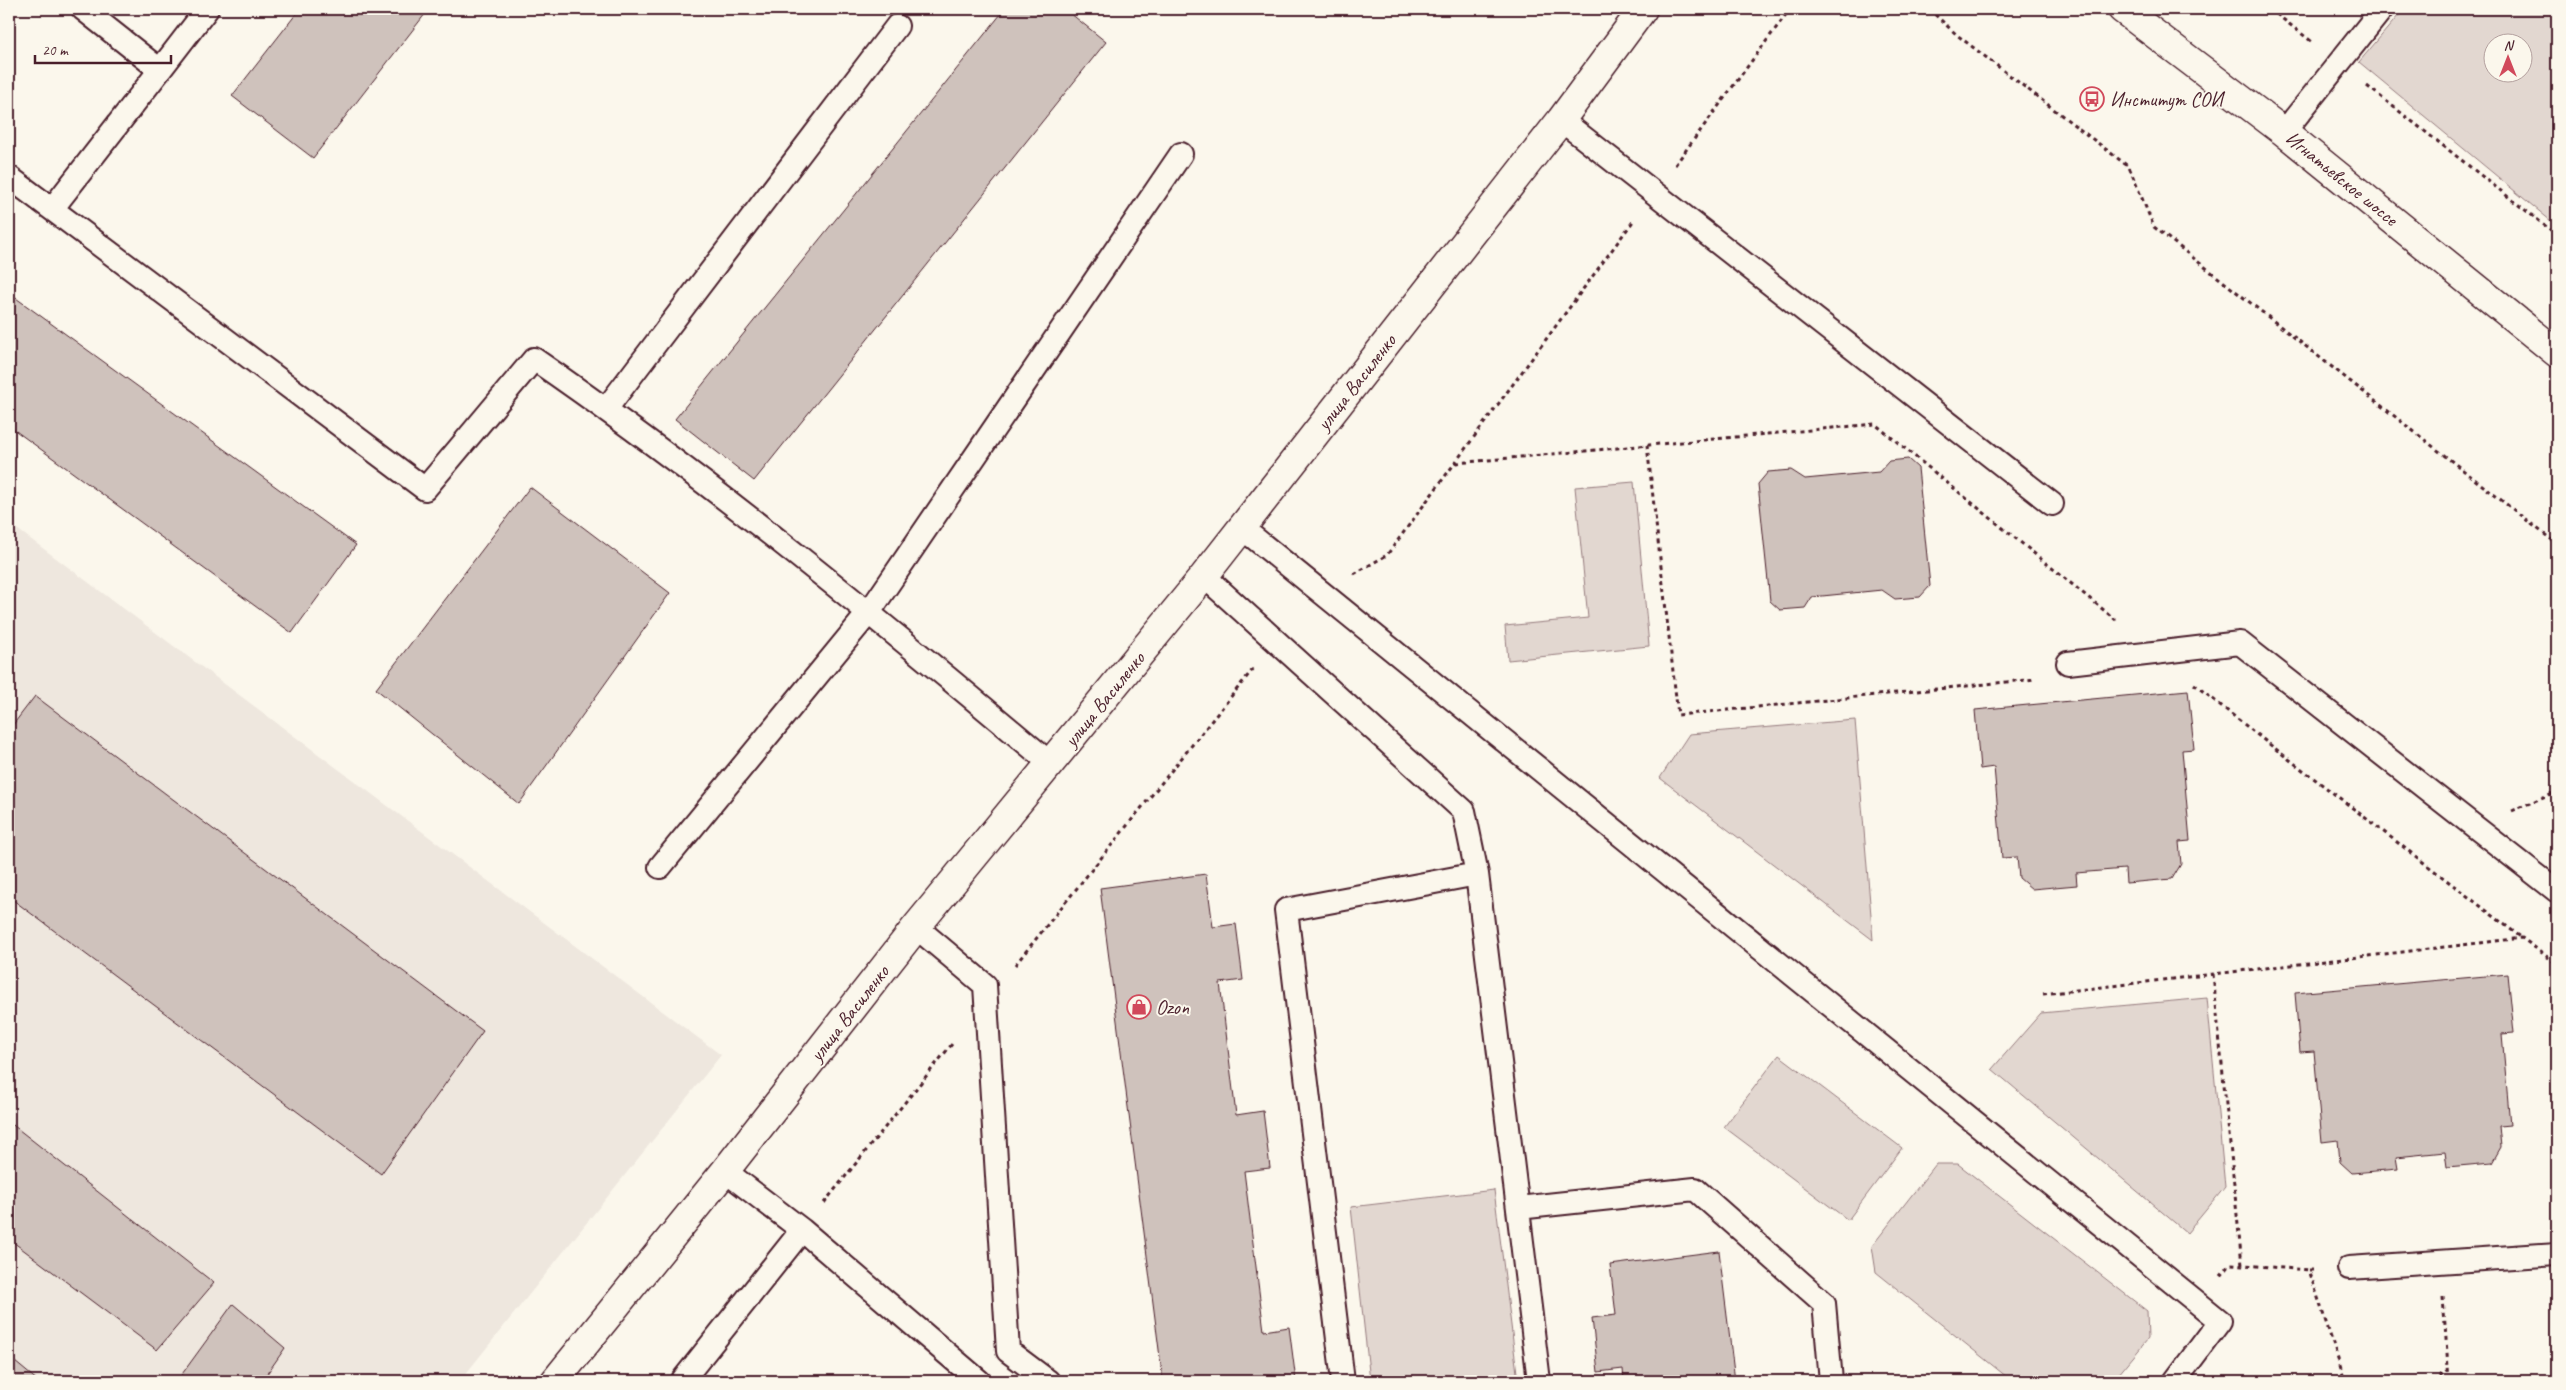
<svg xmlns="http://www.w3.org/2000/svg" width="2566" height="1390" font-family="Caveat,sans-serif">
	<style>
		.built { fill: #eee7de }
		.green { fill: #e2d7d0; stroke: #967b7e; fill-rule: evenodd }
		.building { fill: #cfc2bc; stroke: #4a1f2b }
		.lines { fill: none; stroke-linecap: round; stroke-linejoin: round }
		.service-casing { stroke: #4a1f2b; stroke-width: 26 }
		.minor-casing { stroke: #4a1f2b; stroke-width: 31 }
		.primary-casing { stroke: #4a1f2b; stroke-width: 31 }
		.path { stroke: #4a1f2b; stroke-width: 3; stroke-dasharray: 4 4; stroke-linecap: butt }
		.service { stroke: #fbf7ec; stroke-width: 22 }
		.minor { stroke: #fbf7ec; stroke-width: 28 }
		.primary { stroke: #fbf7ec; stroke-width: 28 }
		.labels { text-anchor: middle; stroke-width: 4; stroke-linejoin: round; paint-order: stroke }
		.poi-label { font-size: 20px; fill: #4a1f2b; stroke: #fbf7ec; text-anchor: start }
		.street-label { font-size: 20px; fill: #4a1f2b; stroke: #fbf7ec }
	</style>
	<rect width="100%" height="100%" fill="#fbf7ec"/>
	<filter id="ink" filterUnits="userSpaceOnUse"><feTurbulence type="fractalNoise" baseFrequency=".02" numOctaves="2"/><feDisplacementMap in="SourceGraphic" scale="10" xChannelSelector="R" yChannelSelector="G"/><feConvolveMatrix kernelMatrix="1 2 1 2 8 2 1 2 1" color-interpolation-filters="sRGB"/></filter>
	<g filter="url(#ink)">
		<path class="built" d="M9,523L721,1055L460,1381H9Z"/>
		<path class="green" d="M2404,9H2557V226L2359,62ZM2494,42H2524V72H2494Z
			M1634,482L1649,646L1508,660L1505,626L1588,618L1575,487Z
			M1855,720L1873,940L1660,778L1689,734Z
			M2207,998L2225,1187L2187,1233L1992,1069L2041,1013Z
			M1779,1055L1902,1148L1848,1220L1724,1127Z
			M1936,1164H1958L2147,1311L2148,1339L2113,1381H2012L1876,1272L1872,1246Z
			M1494,1190L1518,1381H1370L1351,1207Z"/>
		<path class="building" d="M300,9H429L313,158L232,96Z
			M1005,9H1065L1106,42L754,481L675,419Z
			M9,293L356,545L292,633L9,426Z
			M1908,459L1918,468L1930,586L1920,597L1895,599L1882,590L1812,597L1805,608L1780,610L1770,601L1758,484L1768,472L1791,470L1805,479L1879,472L1889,461Z
			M530,487L670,593L519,804L376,689Z
			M2188,690L2194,749L2182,750L2190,841L2179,842L2181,864L2172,879L2126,883L2125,869L2076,873L2077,885L2032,889L2019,878L2017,857L2002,858L1994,767L1980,769L1975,710Z
			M35,696L483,1031L381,1174L9,897V730Z
			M1206,874L1213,927L1236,924L1243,980L1220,983L1236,1115L1263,1111L1270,1168L1244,1171L1264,1331L1289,1327L1296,1381H1163L1100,888Z
			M2508,974L2514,1033L2502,1034L2510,1125L2499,1126L2501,1147L2492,1163L2447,1167L2445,1152L2396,1157L2398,1169L2352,1173L2340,1162L2338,1140L2322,1142L2314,1051L2300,1052L2295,993Z
			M9,1122L214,1283L157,1350L9,1239Z
			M1719,1251L1735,1381H1624L1623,1369L1598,1372L1592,1318L1616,1315L1610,1265Z
			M233,1304L285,1348L262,1381H177Z
			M9,1357L38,1381H9Z"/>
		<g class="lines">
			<g class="service-casing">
				<path id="service" d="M83,9L160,70L207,9
					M1561,120L2052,504
					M2284,132L2382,9
					M9,177L425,489L534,359C714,483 883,623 1051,764
					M52,209L160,70
					M606,409L897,26
					M1242,528L2220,1321L2175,1381
					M1204,576L1464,811L1477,874L1539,1381
					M2068,663L2240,643L2557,891
					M660,867L870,611L1181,154
					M916,927L985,985L1008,1351L1048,1381
					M725,1171L802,1230L979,1381
					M1518,1208L1695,1189L1824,1303L1831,1381
					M2349,1268L2557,1254
					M682,1381L802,1230
					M1343,1381L1286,910L1477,874"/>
			</g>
			<g class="minor-casing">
				<path id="minor" d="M555,1381L725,1171L916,927L1204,576L1561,120L1643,9"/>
			</g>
			<g class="primary-casing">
				<path id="primary" d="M2122,9L2284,132L2557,353"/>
			</g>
			<path class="path" d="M1929,9L1957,35L2129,167L2154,227L2557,544
				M2270,9L2311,41
				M2367,86L2557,235
				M1675,165L1790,9
				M1647,445L1678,715L2036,679
				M1456,463L1875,424L2116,620
				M1354,574L1387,555L1634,220
				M2194,684L2260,737L2522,938
				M2512,811L2557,791
				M1015,965L1254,668
				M2213,974L2242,1265
				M2043,994L2522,938L2557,964
				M824,1203L952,1044
				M2313,1270H2309L2345,1381
				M2221,1276L2231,1264L2309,1270
				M2443,1297L2449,1381
				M2433,1381L2448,1371"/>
			<use href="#service" class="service"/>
			<use href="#minor" class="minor"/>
			<use href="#primary" class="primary"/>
		</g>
	</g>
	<defs>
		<g id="bus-ring" transform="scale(1.25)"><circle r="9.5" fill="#fbf7ec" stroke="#d1495b" stroke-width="1.5"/><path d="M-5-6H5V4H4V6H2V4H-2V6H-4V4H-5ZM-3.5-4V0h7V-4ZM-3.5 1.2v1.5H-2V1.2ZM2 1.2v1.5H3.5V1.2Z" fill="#d1495b"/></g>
		<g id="shop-ring" transform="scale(1.25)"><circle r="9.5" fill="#fbf7ec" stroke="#d1495b" stroke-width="1.5"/><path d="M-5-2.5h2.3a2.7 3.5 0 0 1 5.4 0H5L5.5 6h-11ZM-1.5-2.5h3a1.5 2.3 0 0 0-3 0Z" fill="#d1495b"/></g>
	</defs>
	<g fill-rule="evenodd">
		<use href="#bus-ring" x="2092" y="99"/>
		<use href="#shop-ring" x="1139" y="1007"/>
	</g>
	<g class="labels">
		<g class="poi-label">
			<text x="2110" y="106">Институт СОИ</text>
			<text x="1156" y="1014">Ozon</text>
		</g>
		<g class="street-label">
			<text transform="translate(2342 178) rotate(39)" y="7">Игнатьевское шоссе</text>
			<text transform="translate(1356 382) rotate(-52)" y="7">улица Василенко</text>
			<text transform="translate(1104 699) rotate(-51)" y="7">улица Василенко</text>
			<text transform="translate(849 1013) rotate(-52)" y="7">улица Василенко</text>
		</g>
	</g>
	<rect width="2566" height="1390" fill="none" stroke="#fbf7ec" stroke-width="30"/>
	<rect x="15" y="15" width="2536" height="1360" fill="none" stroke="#4a1f2b" stroke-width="2" filter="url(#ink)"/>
	<g transform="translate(2508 58)"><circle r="24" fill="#fbf7ec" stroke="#b4a19f"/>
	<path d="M0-4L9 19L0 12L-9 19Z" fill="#d1495b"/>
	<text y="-8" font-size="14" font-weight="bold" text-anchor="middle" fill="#4a1f2b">N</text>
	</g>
	<path d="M35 55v8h136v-8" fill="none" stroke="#4a1f2b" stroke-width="2.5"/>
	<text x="42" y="55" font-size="15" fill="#4a1f2b" stroke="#fbf7ec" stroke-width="4" paint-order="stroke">20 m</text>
</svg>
